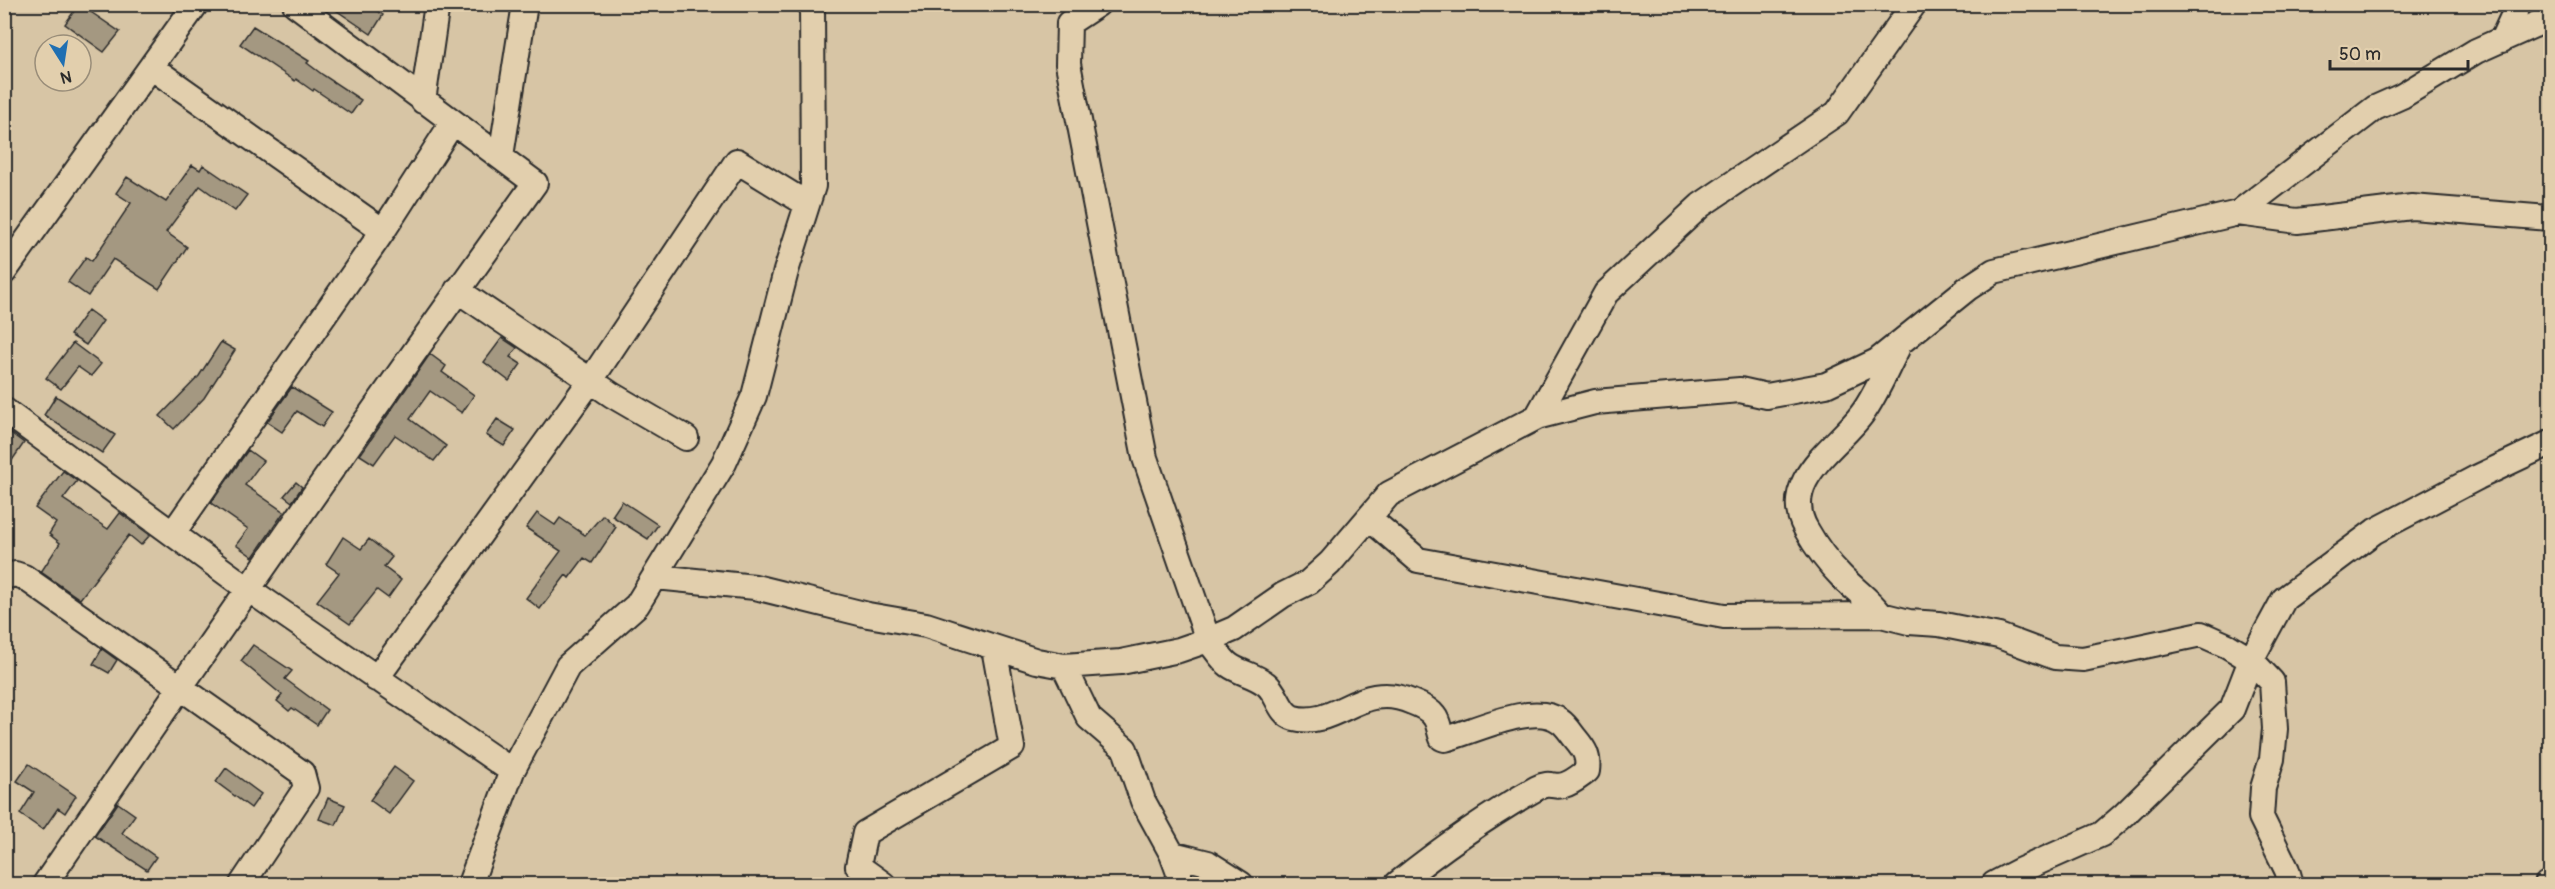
<svg xmlns="http://www.w3.org/2000/svg" width="2555" height="889" font-family="Pangolin,sans-serif">
	<style>
		.building { fill: #a49881; stroke: #2b2b2b; stroke-width: 1.5 }
		.lines { fill: none; stroke-linecap: round; stroke-linejoin: round }
		.minor-casing { stroke: #2b2b2b; stroke-width: 28 }
		.minor { stroke: #e2cfad; stroke-width: 24 }
	</style>
	<rect width="100%" height="100%" fill="#d7c5a5"/>
	<filter id="ink" filterUnits="userSpaceOnUse"><feTurbulence type="fractalNoise" baseFrequency=".0167" numOctaves="2"/><feDisplacementMap in="SourceGraphic" scale="12" xChannelSelector="R" yChannelSelector="G"/><feConvolveMatrix kernelMatrix="1 2 1 2 8 2 1 2 1" color-interpolation-filters="sRGB"/></filter>
	<g filter="url(#ink)">
		<path class="building" d="M79,4L120,32L104,52L65,24Z
			M327,4H367L383,15L371,34Z
			M253,26L309,61L307,63L323,75L361,100L351,114L314,89L313,91L296,79L295,81L240,44Z
			M192,165L200,170L203,165L247,195L235,211L200,186L166,232L187,247L159,289L113,259L88,296L68,282L86,257L92,261L131,203L116,193L127,177L166,202Z
			M88,310L103,321L86,345L70,335Z
			M502,338L517,348L510,357L521,364L509,381L484,362Z
			M221,342L235,350L204,398L174,429L160,416L199,376Z
			M73,343L101,364L91,376L78,367L61,389L46,378Z
			M430,354L446,366L442,372L474,395L462,413L430,391L410,419L446,446L434,461L395,435L374,464L360,455Z
			M292,387L332,412L322,427L297,411L282,432L267,422Z
			M56,396L115,435L102,453L44,415Z
			M497,419L515,430L504,446L486,435Z
			M4,428L24,443L4,472Z
			M248,450L263,461L245,485L284,512L253,557L236,545L248,529L211,503Z
			M63,471L77,481L63,499L108,529L120,513L150,535L141,545L129,535L80,599L41,572L60,543L49,534L56,523L35,508Z
			M296,482L302,487L292,502L284,496Z
			M622,501L658,525L648,539L612,516Z
			M537,513L555,525L560,518L585,535L603,515L616,527L592,563L584,558L569,578L566,575L540,609L526,598L561,551L526,528Z
			M343,537L361,549L369,539L392,557L384,567L401,580L388,598L377,590L350,624L317,601L339,573L326,564Z
			M253,645L292,671L285,679L327,710L317,725L292,708L289,711L277,701L282,695L241,661Z
			M102,649L117,660L109,673L93,664Z
			M29,764L76,796L65,813L58,808L43,830L20,814L34,792L17,781Z
			M394,767L413,781L389,814L370,800Z
			M226,768L261,794L251,808L216,782Z
			M328,798L345,805L336,825L319,819Z
			M118,803L135,815L122,833L156,857L147,870L95,836Z"/>
		<g class="lines">
			<g class="minor-casing">
				<path id="minor" d="M1098,4L1069,23L1068,64L1145,458L1208,640C1215,648 1221,659 1229,665C1240,673 1255,675 1266,684C1278,693 1279,714 1294,718C1337,729 1361,679 1412,702C1420,705 1429,709 1434,716C1439,722 1439,731 1442,738L1445,739C1473,732 1533,701 1560,721C1566,725 1571,733 1575,738C1585,750 1589,756 1587,771C1580,776 1572,783 1564,785C1553,788 1550,781 1537,788C1487,816 1442,848 1397,884
					M2502,40L2515,12L2511,4
					M151,67L383,231
					M423,101L437,4
					M501,156L525,4
					M2238,213L2375,108L2402,96L2476,51L2550,18
					M4,272L196,4
					M457,290L612,395L686,438
					M4,410L248,589L512,771
					M1537,417L1606,293L1701,205L1837,113L1914,4
					M1369,518L1418,560L1724,616L1881,615L1909,622L1939,624L1999,636L2055,657L2083,659L2201,634L2228,646L2251,660L2272,682L2275,729L2272,759L2263,788L2261,817L2287,870L2291,884
					M173,533L383,231L453,122
					M4,577L15,574L24,577L302,773L306,788L242,884
					M656,577L755,587L868,615L926,625L1037,661L1064,666L1121,662L1179,650L1208,640L1234,629L1283,595L1309,582L1330,563L1389,494L1537,417L1595,402L1740,390L1767,396L1826,385L1877,361L1968,288L1994,271L2238,213L2297,221L2412,207L2550,218
					M1881,615C1870,600 1855,590 1842,577C1829,564 1815,545 1806,529C1778,481 1839,446 1862,414C1876,395 1886,370 1897,349
					M1064,666L1089,718L1125,749L1143,801L1172,854L1179,873L1178,884
					M376,679L591,380L737,161L807,204
					M1172,854L1208,863L1241,884
					M45,884C206,649 368,415 535,183L295,4
					M470,884L512,771L568,666L637,605L724,463L754,396L786,271L813,186L812,4
					M883,884L858,866L865,833L1012,747L994,648
					M1994,884L2021,870L2102,834L2124,815L2232,709L2251,660L2284,599L2375,531L2478,477L2550,443
					M2547,884L2550,883"/>
			</g>
			<use href="#minor" class="minor"/>
		</g>
	</g>
	<rect width="2555" height="889" fill="none" stroke="#e2cfad" stroke-width="24"/>
	<rect x="12" y="12" width="2531" height="865" fill="none" stroke="#2b2b2b" stroke-width="2" filter="url(#ink)"/>
	<g transform="translate(63 63) rotate(168)"><circle r="28" fill="#e2cfad" stroke="#998d79" stroke-width="1.5"/>
	<path d="M0-4.5L10 22L0 15L-10 22Z" fill="#1f6fb2"/>
	<text y="-9" font-size="16" font-weight="bold" text-anchor="middle" fill="#2b2b2b">N</text>
	</g>
	<path d="M2330 60v9h138v-9" fill="none" stroke="#2b2b2b" stroke-width="3"/>
	<text x="2339" y="60" font-size="18" fill="#2b2b2b" stroke="#e2cfad" stroke-width="4.5" paint-order="stroke">50 m</text>
</svg>
